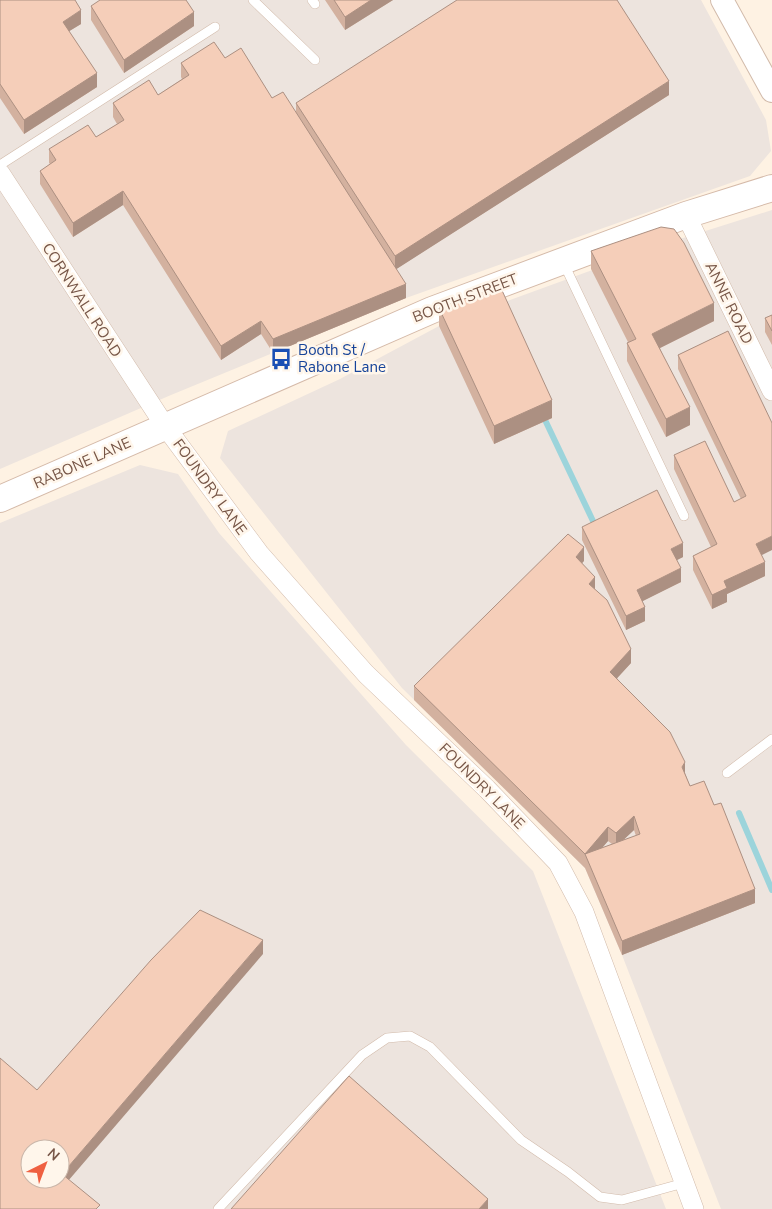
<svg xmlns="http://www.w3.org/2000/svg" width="772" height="1209" font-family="'Nunito Sans',sans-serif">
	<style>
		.industrial { fill: #ede4de; fill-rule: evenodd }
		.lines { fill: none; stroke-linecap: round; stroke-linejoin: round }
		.stream { stroke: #9cd4db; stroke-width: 6 }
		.service-casing { stroke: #d2bbab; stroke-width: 10 }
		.minor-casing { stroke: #d2bbab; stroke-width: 20 }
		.tertiary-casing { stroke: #d2bbab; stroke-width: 24 }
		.secondary-casing { stroke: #d5baa9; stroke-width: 28 }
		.service { stroke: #fff; stroke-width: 9 }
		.minor { stroke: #fff; stroke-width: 19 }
		.tertiary { stroke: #fff; stroke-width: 22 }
		.secondary { stroke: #fff; stroke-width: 26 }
		.wall { fill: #d3b19f; fill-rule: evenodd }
		.shaded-wall { fill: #ac9082 }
		.building { fill: #f5ceb9; stroke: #ac9082; fill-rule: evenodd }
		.labels { text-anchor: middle; stroke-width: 5; stroke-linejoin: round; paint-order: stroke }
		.street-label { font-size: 15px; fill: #775647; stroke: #fff6eb }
		.transit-label { font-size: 15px; fill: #164399; stroke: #fff6eb; text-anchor: start }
	</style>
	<rect width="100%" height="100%" fill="#fef2e3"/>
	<path class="industrial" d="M0,0H701L766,120L771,151L750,176L406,298L171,395L0,469Z
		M772,210V1209H721L622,955L585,868L402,688L220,458L228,431L340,379L439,326L661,245Z
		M140,465L178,474L219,533L406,745L533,871L666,1209H0V523ZM30,1149H60V1179H30Z"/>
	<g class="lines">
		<path class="stream" d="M546,422L593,521
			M739,813L772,890"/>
		<g class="service-casing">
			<path id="service" d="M253,0L315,60
				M312,0L315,4
				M0,165L215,27
				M564,264L684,516
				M727,773L772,739
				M218,1209L362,1055L387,1038L410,1036L430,1047L521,1140L568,1172L600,1197L622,1200L684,1183"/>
		</g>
		<g class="minor-casing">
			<path id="minor" d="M0,173L165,426L259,553L366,674L487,789L558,863L584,912L694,1209
				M686,215L772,391"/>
		</g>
		<g class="tertiary-casing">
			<path id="tertiary" d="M722,0L772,91"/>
		</g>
		<g class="secondary-casing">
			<path id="secondary" d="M0,499L432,310L686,215L772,188"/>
		</g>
		<use href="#service" class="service"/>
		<use href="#minor" class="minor"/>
		<use href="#tertiary" class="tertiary"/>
		<use href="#secondary" class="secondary"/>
	</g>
	<path class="wall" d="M0,0L81,24L69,31L97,87L24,134L0,98Z
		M325,0H393L345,30Z
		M91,6L194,26L124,73L91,20Z
		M225,58L272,98L296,112V103L669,95L396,269L406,298L273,353L261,334L221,360L123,205L73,237L40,184V171L50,164L49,163V149L96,137L117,124L113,117V103L158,95L182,79L181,77V63Z
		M591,251L714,321L660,348L690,425L666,437L627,361V343L628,342L591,269Z
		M439,308L552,418L494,444L439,326Z
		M772,315V345L765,332V318Z
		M728,331L765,576L727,594V602L712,609L693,570V556L711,547L674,469V455L734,502L741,499L678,369V355Z
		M582,527L683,557L677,560L681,582L642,601L645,621L626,630L582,540Z
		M584,561L582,563L631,663L617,678L685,773L690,786L755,903L622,955L585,868L414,700V686ZM634,830L636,836L623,840ZM608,841L612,844L602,848Z"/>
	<path class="shaded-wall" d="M371,0H393L345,30V17Z
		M81,10V24L63,35V22Z
		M194,12V26L124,73V60Z
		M97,73V87L24,134V120Z
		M669,81V95L395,270V256Z
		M123,191V205L73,237V223Z
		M406,284V298L273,353V339Z
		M714,303V321L652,352V334Z
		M261,321V334L221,360V346Z
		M552,400V418L494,444V426Z
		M690,407V425L666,437V419Z
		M772,536V550L756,558V544Z
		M683,543V557L671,563V549Z
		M584,547V561L576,570V557Z
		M765,562V576L727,594V602L712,609V595L724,581Z
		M681,568V582L637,604V590Z
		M595,577V591L589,584Z
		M645,607V621L626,630V616Z
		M631,649V663L610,686V672Z
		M685,762V776L682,767Z
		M634,816V830L616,847V833Z
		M608,827V841L589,863L585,854Z
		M755,889V903L622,955V941Z
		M263,940V954L62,1188V1174Z
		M488,1199V1209H479Z"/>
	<path class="building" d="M0,0H75L81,10L63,22L97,73L24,120L0,84Z
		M100,0H186L194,12L124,60L91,6Z
		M334,0H371L345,17Z
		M457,0H617L669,81L395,256L296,103Z
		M214,42L225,58L241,48L272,98L283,92L406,284L273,339L261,321L221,346L123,191L73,223L40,171L56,160L49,149L88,125L96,137L124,120L113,103L149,80L158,95L189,75L181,63Z
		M661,227L674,229L684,243L714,303L652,334L690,407L666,419L627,343L636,339L591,251Z
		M500,286L552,400L494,426L439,308Z
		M772,315V331L765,318Z
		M728,331L772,423V536L756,544L765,562L724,581L727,588L712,595L693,556L717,544L674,455L705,441L734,502L746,496L678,355Z
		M657,490L683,543L671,549L681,568L637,590L645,607L626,616L582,527Z
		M568,534L584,547L576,557L595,577L589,584L607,600L631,649L610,672L670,732L685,762L682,767L690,786L704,781L714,805L721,803L755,889L622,941L585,854L414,686ZM634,816L640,834L585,854L608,827L616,833Z
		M200,910L263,940L62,1174L100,1205L96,1209H0V1058L37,1090L151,960ZM30,1149H60V1179H30Z
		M349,1076L488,1199L479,1209H231Z"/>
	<defs>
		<g id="bus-bare" transform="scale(1.725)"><path d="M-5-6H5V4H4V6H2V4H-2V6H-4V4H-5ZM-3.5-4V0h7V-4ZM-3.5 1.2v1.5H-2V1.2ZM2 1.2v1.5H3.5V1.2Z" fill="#1a4fb4" stroke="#fff6eb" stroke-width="2.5" paint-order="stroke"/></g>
	</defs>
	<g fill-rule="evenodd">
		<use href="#bus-bare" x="281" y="359"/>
	</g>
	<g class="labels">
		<g class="street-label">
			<text transform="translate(465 298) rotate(-21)" y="5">BOOTH STREET</text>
			<text transform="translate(82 300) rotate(57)" y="5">CORNWALL ROAD</text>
			<text transform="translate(729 303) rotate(64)" y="5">ANNE ROAD</text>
			<text transform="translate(82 463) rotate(-24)" y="5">RABONE LANE</text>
			<text transform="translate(210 487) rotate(54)" y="5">FOUNDRY LANE</text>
			<text transform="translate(482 786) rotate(45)" y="5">FOUNDRY LANE</text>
		</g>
		<g class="transit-label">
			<text x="298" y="355">Booth St /<tspan x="298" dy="17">Rabone Lane</tspan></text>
		</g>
	</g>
	<g transform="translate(45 1164) rotate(42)"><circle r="24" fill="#fff6eb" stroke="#c9b6a9"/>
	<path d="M0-4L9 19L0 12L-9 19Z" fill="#ef6041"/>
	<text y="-8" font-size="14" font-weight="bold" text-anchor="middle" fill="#775647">N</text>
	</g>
</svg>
